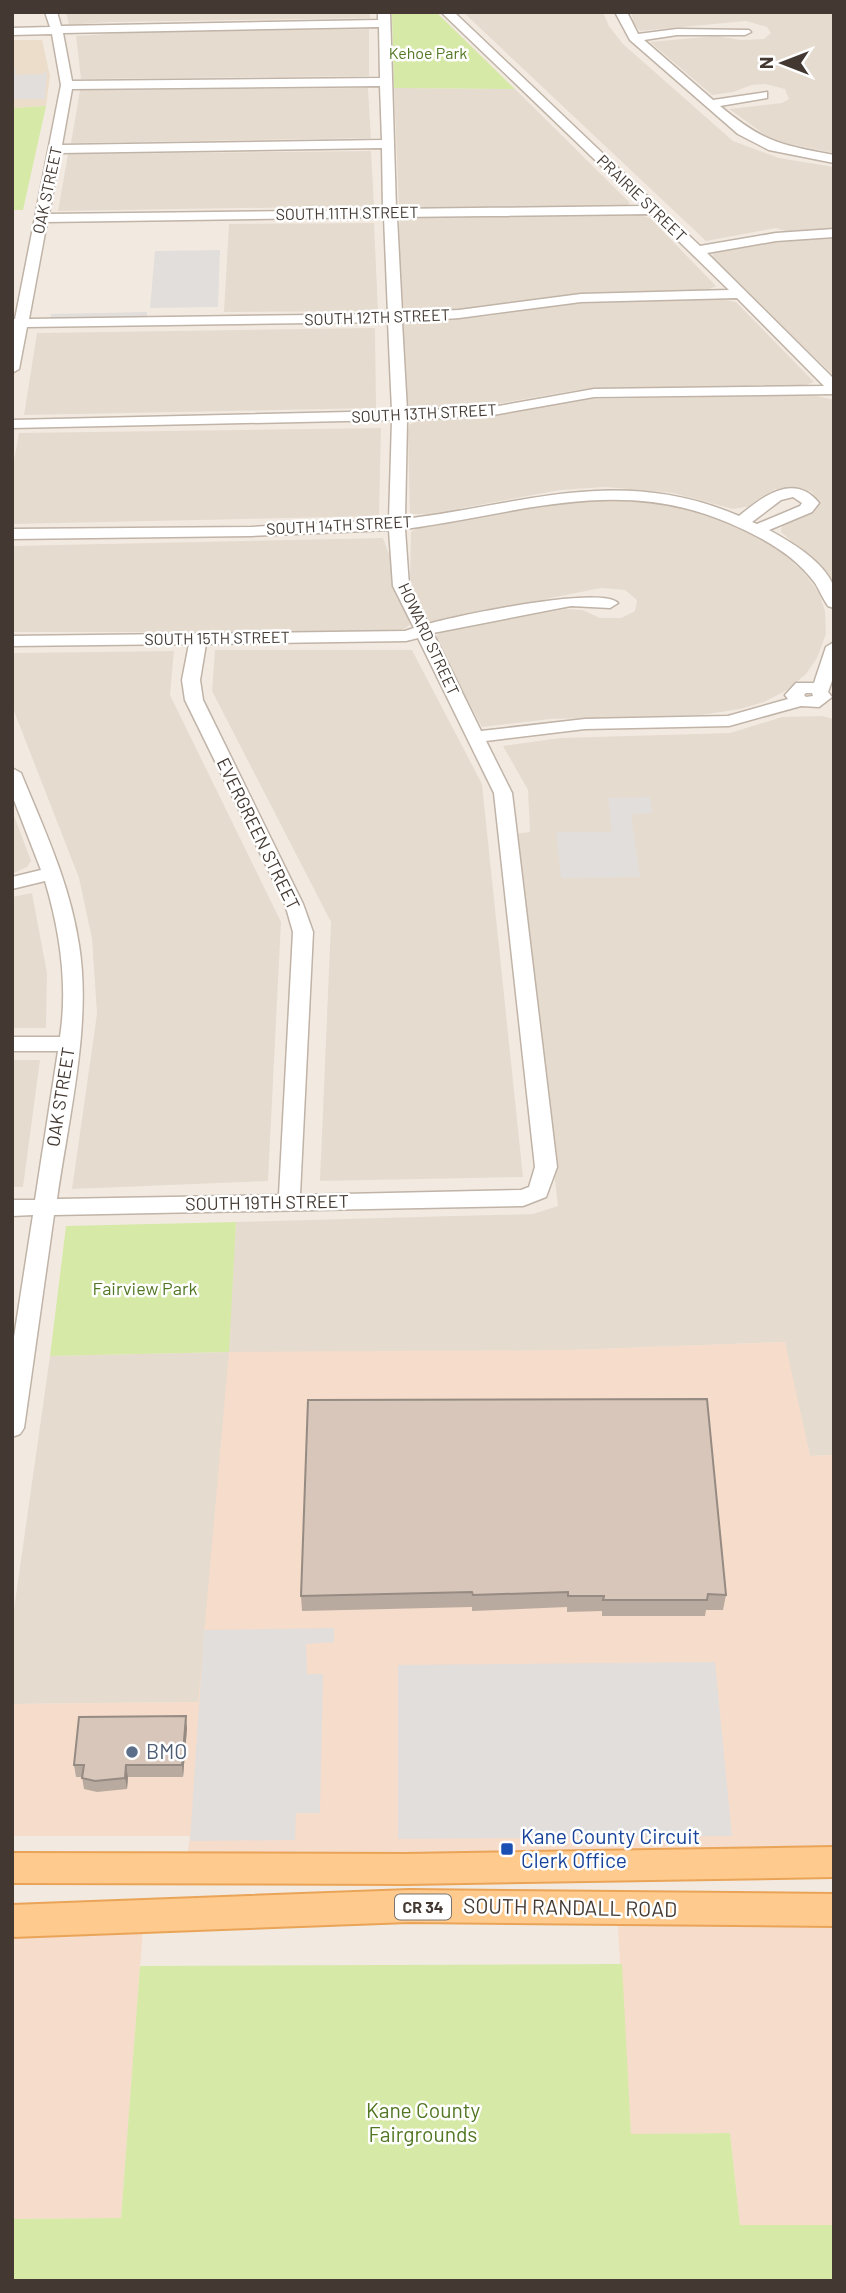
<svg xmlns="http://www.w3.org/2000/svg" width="846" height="2293" font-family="Barlow,sans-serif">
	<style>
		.residential { fill: #e6dbcf }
		.commercial { fill: #f6dcca }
		.education { fill: #ecddca }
		.green { fill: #d7e9a7 }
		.parking { fill: #e2dedb }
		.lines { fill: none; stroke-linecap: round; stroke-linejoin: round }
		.minor-casing { stroke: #c0b3a7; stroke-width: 3 }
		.major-casing { stroke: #eaa458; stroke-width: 4 }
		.minor { fill: #fff; fill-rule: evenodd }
		.major { fill: #ffca8d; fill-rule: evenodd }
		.wall { fill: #b9aa9f }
		.shaded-wall { fill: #968b82 }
		.building { fill: #d7c6b9; stroke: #968b82; stroke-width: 2 }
		.service-dot { fill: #5c6f8a; stroke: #fff; stroke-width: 2.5 }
		.transit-dot { fill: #1a4fb4; stroke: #fff; stroke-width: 2.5 }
		.labels { text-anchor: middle; stroke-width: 5; stroke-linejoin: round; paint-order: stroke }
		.far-park-label { font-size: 16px; fill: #527723; stroke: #fff }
		.far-street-label { font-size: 16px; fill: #433932; stroke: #fff }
		.shield { fill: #fff; stroke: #7b7470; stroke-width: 2 }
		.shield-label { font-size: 16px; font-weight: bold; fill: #433932 }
		.street-label { font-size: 18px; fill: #433932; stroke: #fff }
		.park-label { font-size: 18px; fill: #527723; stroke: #fff }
		.near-service-label { font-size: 21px; fill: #4e5e75; stroke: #fff; text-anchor: start }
		.near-transit-label { font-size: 21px; fill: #164399; stroke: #fff; text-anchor: start }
		.near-street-label { font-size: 21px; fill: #433932; stroke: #fff }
		.near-park-label { font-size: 21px; fill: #527723; stroke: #fff }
	</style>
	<rect width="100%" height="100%" fill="#f2eae1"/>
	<path class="residential" d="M66,12H370V18L110,22L69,25Z
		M463,12H603L609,26L623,44L733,141L779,158L834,167V231L788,232L776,228L706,241Z
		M631,12H834V153L774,141L729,109L782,103L789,99L785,89L765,84L752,85L733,92L712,95L650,42L716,36L741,40L764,39L771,33L767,27L746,21L640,31L634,24Z
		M369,29V76L81,79L76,36L136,32Z
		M368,88L371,138L71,143L80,90Z
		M394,88L515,89L630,203L626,207L407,209L399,206Z
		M371,151L374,206L58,211L68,154Z
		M640,215L650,218L716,286L706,291L563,296L468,310L409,314L401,310L399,225L400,220L407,217Z
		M374,223L378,311L224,312L229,224Z
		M834,237V376L711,258L714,253L758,244Z
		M721,299L736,302L814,382L801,387H630L577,390L491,405L438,411L408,410L402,328L404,324L489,316L562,304Z
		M375,328L376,408L24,415L37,333Z
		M765,396H817L834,400V583L822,568L781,532L782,526L788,521L818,504L812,492L799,488L775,489L752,506L733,509L673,493L605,487L560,490L430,514H410L408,432L409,425L414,422L502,414L587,399Z
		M381,428L379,516L12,524V471L19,433Z
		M608,497L678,505L715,517L763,540L786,556L805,574L819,593L825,611L826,634L817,658L806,674L787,690L764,702L740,709L701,715L550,719L482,727L436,641L437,635L446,630L566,609L583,610L600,618H621L635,611L637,600L625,590L601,588L429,622L413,593L410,578L411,532L419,527L573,499Z
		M383,538L391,560L392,588L411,624L400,632H12V546Z
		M215,650H412L482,784L523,1177L320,1181L331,922L212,691Z
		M174,651L170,695L281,922L268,1181L72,1189L97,1014L92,939L79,878L12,706V653Z
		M822,716L834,719V1455L810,1456L784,1342L573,1350L198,1702L12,1704V1623L50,1356L228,1352L236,1222L533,1214L558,1206L514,834L530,832L528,790L503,746L560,738L730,733L782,717Z
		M12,810L31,861L27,867L12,874Z
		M32,893L47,973L46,1028H12V897Z
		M12,1060H40L23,1187H12Z"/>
	<path class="commercial" d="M785,1342L810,1456L834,1455V1851L187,1857L190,1836H12V1704L198,1702L229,1352L573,1350Z
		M617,1914H834V2225H740L730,2133L631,2134Z
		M143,1928L121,2218L12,2219V1933Z"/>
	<path class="education" d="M12,40H42L50,76L46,106L12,108Z"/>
	<path class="green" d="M392,12H436L515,89L394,88Z
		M46,106L23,210H12V108Z
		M236,1222L229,1352L50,1356L66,1226Z
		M622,1964L631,2134L730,2133L740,2225H834V2281H12V2219L121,2218L140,1966Z"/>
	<path class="parking" d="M12,69H16L15,75L43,74L47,70L45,99H12Z
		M220,250L218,307L150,308L155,251Z
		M147,312V318L50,320L51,314Z
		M650,797L652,813L631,814L640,877L561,878L556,832H612L608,798Z
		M334,1628V1642L306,1644L307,1674H323L320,1813H296L295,1840L190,1841L204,1630Z
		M715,1662L732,1836L398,1839V1665Z"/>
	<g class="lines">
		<g class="minor-casing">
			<path id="minor" d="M45,12H57L61,26L378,20V12H390L396,209L643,206L441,12H454L700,246L776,233L834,229V237L776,241L707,253L834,379V394L594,397L493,415L407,420L405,519C525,504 620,465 739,516C762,497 794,472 819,503L812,512L769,530C791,542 823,561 833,585C835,592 834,601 834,608L828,606C823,599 820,591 815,583C794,554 761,537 729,523C618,475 518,514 405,529L409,586L428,624C456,616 601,585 618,603L610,608L571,606L433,633L481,731L585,719L728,716L788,699L785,695L796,683H814L826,647L834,642V675L828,692L832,697L819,707L801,706L729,726L585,729L486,741L512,793L557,1167L546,1197L523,1206L54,1215L24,1428L20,1434L12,1437V1350L33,1215L12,1216V1200H35L58,1051H12V1037H60C68,985 60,931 45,881L12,889V877L41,870L12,795V768L21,773C44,829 70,884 79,945C92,1024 68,1120 57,1199L279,1195L293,932L285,904L185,700L182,680L189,644L12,646V636L405,631L414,628L393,586L389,530L251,536L12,539V529L251,527L389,520L392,420L12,428V420L392,411L388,322L27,327L19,369L12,373V319H15L61,85L52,34L12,35V28L50,27ZM379,27L380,78L72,81L63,33ZM380,86L382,140L62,145L72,89ZM382,148L383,210L49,214L60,153ZM651,214L729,290L581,294L459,310L402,313L397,217ZM384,217L388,314L29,319L47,222ZM737,298L824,386L594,389L493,407L407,411L402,322L459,318L581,302ZM793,497L802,503L800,506L757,524L752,522L781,500ZM418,638L494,793L535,1167L529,1187L521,1190L300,1195L313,932L303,904L203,700L200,680L206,644L406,641ZM806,693H812L813,696L806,697L804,695Z
				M615,12H627L638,34L677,29L749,30L751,32L745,35H677L644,40L713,100L767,92V98L720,106C763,142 780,145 834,155V163L769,150L738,134L630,40Z"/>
		</g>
		<g class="major-casing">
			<path id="major" d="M834,1847V1877L406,1884L12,1883V1853L406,1854Z
				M409,1890L834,1894V1926L409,1922L12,1937V1905Z"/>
		</g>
		<use href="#minor" class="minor"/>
		<use href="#major" class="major"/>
	</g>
	<path class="wall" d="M308,1400L726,1595L723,1610H706L705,1616H602V1611L567,1612V1607L472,1611V1607L302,1611L301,1596Z
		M187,1728L183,1777H128L127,1789L97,1792L84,1789L82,1777H76L74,1765Z"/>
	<path class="shaded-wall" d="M186,1716L187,1728L183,1777L182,1765Z
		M126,1765L128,1777L127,1789L125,1778Z"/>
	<path class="building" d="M707,1399L726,1595L708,1594L707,1600H603L604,1596H568V1592L473,1595L472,1592L301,1596L308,1400Z
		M186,1716L182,1765H126L125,1778L95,1781L82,1778L84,1765H74L79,1717Z"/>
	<circle class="service-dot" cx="132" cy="1752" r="7"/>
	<rect class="transit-dot" x="500" y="1842" width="14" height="14" rx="3.5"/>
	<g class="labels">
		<g class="far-park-label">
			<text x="428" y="59">Kehoe Park</text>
		</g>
		<g class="far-street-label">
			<text transform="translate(47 190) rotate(-78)" y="6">OAK STREET</text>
			<text transform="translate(642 198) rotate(44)" y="6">PRAIRIE STREET</text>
			<text transform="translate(347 213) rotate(-1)" y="6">SOUTH 11TH STREET</text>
			<text transform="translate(377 317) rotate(-2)" y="6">SOUTH 12TH STREET</text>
			<text transform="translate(424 413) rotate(-3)" y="6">SOUTH 13TH STREET</text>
			<text transform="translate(339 525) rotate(-3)" y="6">SOUTH 14TH STREET</text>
			<text transform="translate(217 638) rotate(-1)" y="6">SOUTH 15TH STREET</text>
			<text transform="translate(429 639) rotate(65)" y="6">HOWARD STREET</text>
		</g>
		<rect class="shield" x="395" y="1894.5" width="56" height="25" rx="5"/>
		<g class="shield-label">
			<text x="423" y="1913">CR 34</text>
		</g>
		<g class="street-label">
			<text transform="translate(258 834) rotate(64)" y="6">EVERGREEN STREET</text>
			<text transform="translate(61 1097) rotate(-81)" y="6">OAK STREET</text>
			<text transform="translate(267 1203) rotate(-1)" y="6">SOUTH 19TH STREET</text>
		</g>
		<g class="park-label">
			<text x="145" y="1295">Fairview Park</text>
		</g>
		<g class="near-service-label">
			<text x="146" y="1759">BMO</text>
		</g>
		<g class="near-transit-label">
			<text x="521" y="1844">Kane County Circuit<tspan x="521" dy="24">Clerk Office</tspan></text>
		</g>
		<g class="near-street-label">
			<text transform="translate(570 1908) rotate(1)" y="7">SOUTH RANDALL ROAD</text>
		</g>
		<g class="near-park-label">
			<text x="423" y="2118">Kane County<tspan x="423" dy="24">Fairgrounds</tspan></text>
		</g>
	</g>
	<rect width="846" height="2293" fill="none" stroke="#433932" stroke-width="28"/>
	<g transform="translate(783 63) rotate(270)" stroke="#ffffff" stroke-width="5" paint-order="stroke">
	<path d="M0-5L12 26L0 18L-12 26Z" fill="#433932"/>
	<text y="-10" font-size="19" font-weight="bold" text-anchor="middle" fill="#433932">N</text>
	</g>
</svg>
